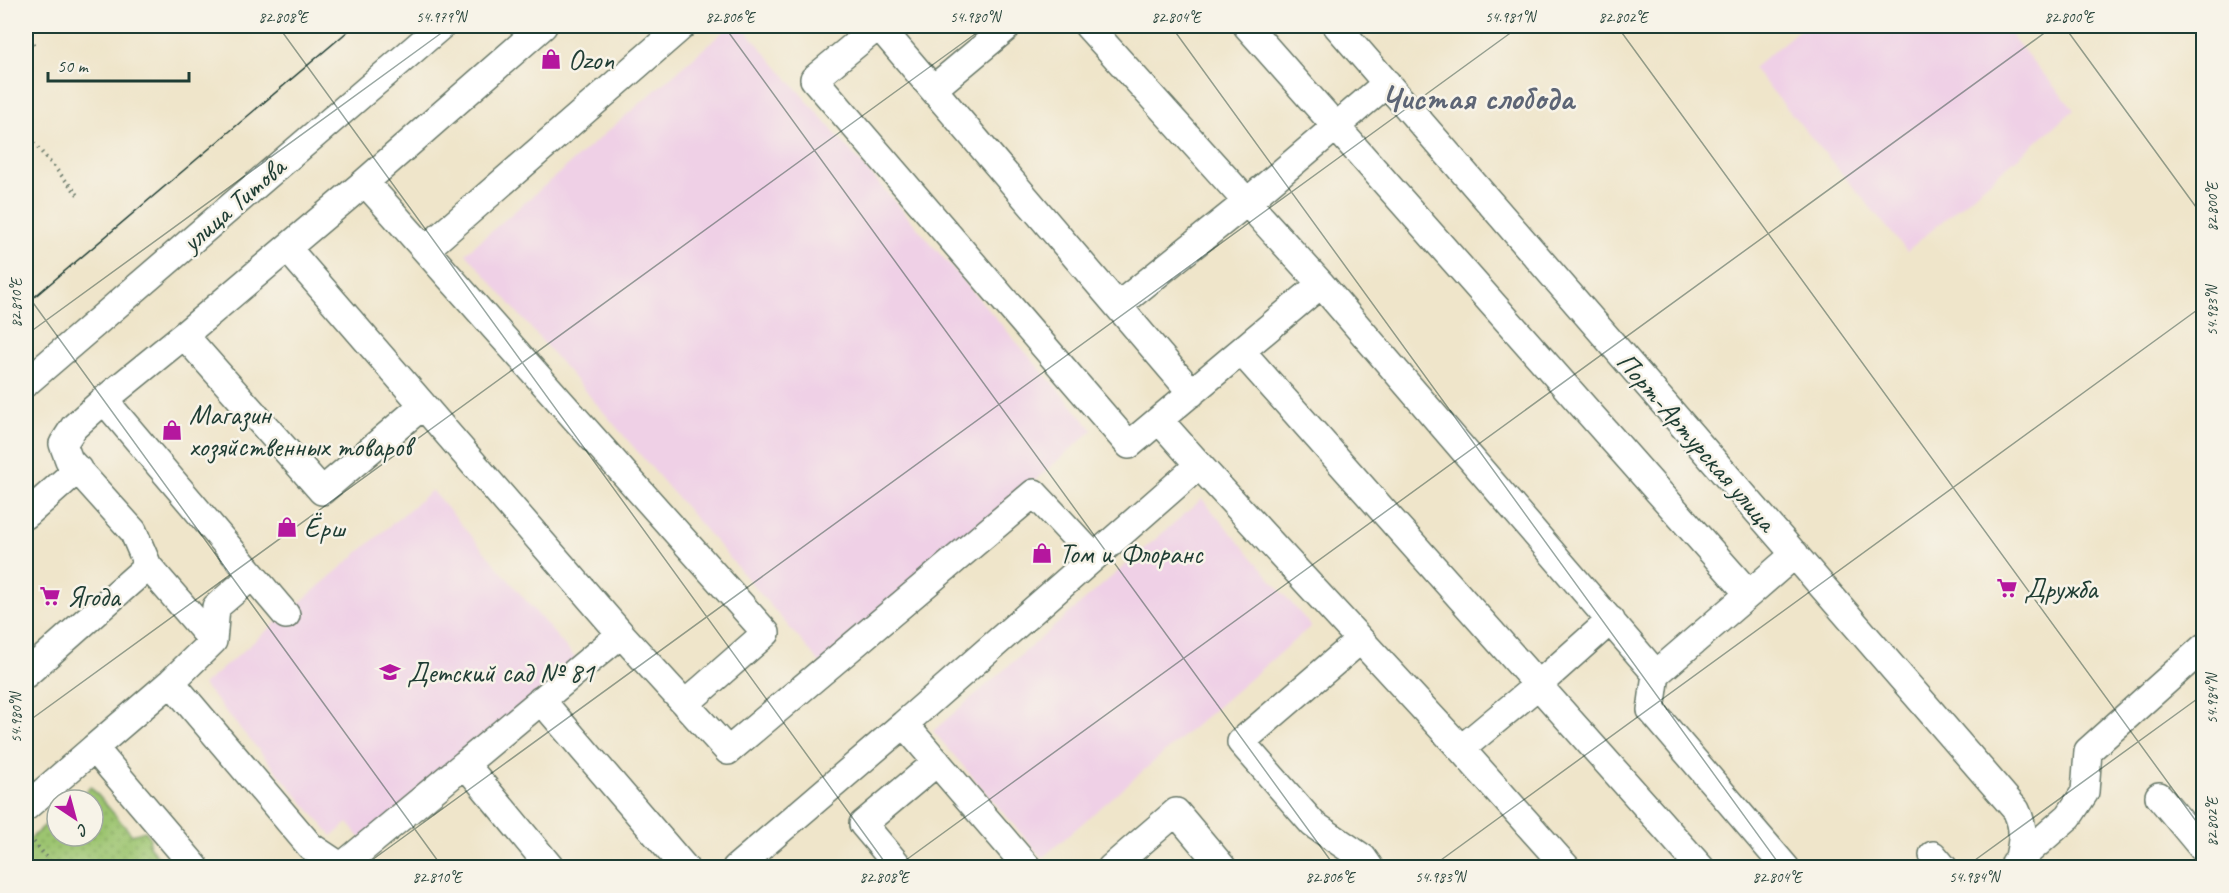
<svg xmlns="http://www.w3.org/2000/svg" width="2229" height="893" viewBox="0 0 2229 893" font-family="Caveat,sans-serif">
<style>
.built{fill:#efd0e6}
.grass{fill:url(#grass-dots);stroke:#5e8052;stroke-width:1.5}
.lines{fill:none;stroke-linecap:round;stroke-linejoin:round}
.minor-casing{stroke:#687868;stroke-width:30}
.path{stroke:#687868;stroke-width:4;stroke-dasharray:1.5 4.5;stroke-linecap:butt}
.minor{stroke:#fff;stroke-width:27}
.tram{stroke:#1f3d34;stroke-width:1.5}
.ticks{fill:none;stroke:#1f3d34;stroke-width:1.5;stroke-opacity:0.45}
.labels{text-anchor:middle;stroke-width:5;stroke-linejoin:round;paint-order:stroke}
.poi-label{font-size:28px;fill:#1f3d34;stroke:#f7f3e8;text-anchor:start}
.street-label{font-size:28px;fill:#1f3d34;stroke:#f7f3e8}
.district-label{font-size:34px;font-weight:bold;fill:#5d6575;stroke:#f7f3e8}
.neatline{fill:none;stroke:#1f3d34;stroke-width:2}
.ticks-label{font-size:15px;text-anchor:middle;fill:#1f3d34}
</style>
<defs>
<pattern id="grass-dots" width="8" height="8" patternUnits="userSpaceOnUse" patternTransform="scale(1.5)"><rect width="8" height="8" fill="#9cc46f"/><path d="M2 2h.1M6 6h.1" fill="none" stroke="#7fa05c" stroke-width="1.8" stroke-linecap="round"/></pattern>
</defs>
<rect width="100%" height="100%" fill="#f7f3e8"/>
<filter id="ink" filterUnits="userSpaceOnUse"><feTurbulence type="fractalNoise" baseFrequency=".0167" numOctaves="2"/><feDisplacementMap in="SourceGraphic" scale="12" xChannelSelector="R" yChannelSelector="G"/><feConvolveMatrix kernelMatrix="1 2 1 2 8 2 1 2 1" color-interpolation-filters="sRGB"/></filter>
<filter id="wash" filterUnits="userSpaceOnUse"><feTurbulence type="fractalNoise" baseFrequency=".008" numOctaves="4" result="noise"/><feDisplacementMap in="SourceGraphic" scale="24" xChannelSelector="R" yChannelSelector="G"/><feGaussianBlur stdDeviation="1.35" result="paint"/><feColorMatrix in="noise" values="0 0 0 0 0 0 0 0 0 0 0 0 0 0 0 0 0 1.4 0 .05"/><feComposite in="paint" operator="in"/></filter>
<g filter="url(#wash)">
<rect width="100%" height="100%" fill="#efe5ca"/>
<!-- built -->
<path class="built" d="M730,26h12l351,404 -271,235 -356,-412z
M1804,26h199l71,84 -167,141 -154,-183z
M432,490l144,169 -213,182 -15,-18 -16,13 -129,-151z
M1202,499l109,127 -269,232 -109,-127z"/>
<!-- grass -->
<path class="grass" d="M91,787l41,48 13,-4 5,6 -1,9 18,21h-141v-25l31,-27v21h36v-36h-18z"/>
</g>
<g filter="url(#ink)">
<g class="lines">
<!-- minor casing -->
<g class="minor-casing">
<path id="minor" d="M878,26l-64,53 315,366 112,-94 460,517
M879,26l313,367
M1088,26l233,258 335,390
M1247,26l502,568 -93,80 -5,36 135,158
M1337,26l679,784c9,18 7,31 2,51
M933,89l73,-61 -2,-2
M365,182l401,451 -81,71
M287,248l334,386 107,117 306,-258 59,63
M426,249l256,-223
M1119,305l128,-103 140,-119
M184,335l-80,65 182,215
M1241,351l80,-67
M26,383l415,-357
M104,400l-30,27 -11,17 6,16 64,71 15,35
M422,406l-100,85 -138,-156 181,-153 178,-156
M1159,420l40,45
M26,515l52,-46
M1749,594l46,-40
M1359,641l-118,101 72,82 50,34 7,10
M26,674l122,-108 65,75
M171,682l139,164 33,22
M541,700l144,168
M1461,749l77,-64 73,-65
M2159,796l45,54
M26,807l68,-59
M1933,855l11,13
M2015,863l54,-47 16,-24 3,-41 116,-104
M342,866l123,-102
M196,868l-102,-120 77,-66 42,-41 3,-34 36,-31
M551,868l-86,-104 156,-130
M736,868l168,-144
M900,868l-37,-44 74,-62
M1028,868l-124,-144 295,-259 262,284 106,119
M1111,868l65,-56 47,56"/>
</g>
<!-- path -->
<path class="path" d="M26,34l10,13
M26,134l53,62
M26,833l30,35
M51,862l50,1"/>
<!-- minor -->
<use href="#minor" class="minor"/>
<!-- tram -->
<path class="tram" d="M26,304l328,-278"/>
</g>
</g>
<!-- ticks -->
<path class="ticks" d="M278,26l611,842M724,26l612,842M1171,26l611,842M1617,26l587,806M2064,26l140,192M26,293l417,575M26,335l425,-309M26,723l960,-697M361,868l1159,-842M895,868l1159,-842M1430,868l774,-563M1964,868l240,-174"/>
<!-- icons -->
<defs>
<g id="shop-bare" transform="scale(1.62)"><path d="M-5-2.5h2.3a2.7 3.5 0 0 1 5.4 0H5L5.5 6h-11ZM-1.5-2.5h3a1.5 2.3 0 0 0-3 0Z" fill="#b5179e" stroke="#f7f3e8" stroke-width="2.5" paint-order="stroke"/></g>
<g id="supermarket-bare" transform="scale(1.62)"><path d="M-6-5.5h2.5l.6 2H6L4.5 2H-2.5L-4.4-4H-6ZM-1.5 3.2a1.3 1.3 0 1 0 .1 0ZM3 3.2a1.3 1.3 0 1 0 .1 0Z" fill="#b5179e" stroke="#f7f3e8" stroke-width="2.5" paint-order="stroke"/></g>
<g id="school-bare" transform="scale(1.62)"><path d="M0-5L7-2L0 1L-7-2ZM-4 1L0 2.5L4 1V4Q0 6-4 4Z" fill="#b5179e" stroke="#f7f3e8" stroke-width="2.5" paint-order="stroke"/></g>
</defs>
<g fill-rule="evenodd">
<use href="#shop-bare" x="551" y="59"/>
<use href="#shop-bare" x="172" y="430"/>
<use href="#shop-bare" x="287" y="527"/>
<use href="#shop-bare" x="1042" y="553"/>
<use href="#supermarket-bare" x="2007" y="588"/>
<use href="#supermarket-bare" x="50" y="596"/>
<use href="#school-bare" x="390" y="672"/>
</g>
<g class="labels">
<!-- poi labels -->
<g class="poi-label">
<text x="568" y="69">Ozon</text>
<text x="189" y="424">Магазин<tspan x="189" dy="32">хозяйственных товаров</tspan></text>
<text x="304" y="537">Ёрш</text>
<text x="1059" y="563">Том и Флоранс</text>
<text x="2024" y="598">Дружба</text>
<text x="67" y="606">Ягода</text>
<text x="407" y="682">Детский сад № 81</text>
</g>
<!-- street labels -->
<g class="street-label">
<text transform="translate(233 204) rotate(-41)" y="10">улица Титова</text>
<text transform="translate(1697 441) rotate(49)" y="10">Порт-Артурская улица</text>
</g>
<!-- district labels -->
<g class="district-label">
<text x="1477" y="109">Чистая слобода</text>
</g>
</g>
<!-- margin -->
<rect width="2229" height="893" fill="none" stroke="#f7f3e8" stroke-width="66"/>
<!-- north arrow -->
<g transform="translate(75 818) rotate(144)"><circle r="28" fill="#f7f3e8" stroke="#a1aaa0" stroke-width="1.5"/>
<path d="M0-4.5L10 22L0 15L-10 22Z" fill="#b5179e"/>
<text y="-9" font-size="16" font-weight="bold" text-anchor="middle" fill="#1f3d34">С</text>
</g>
<!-- scale -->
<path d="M48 72v9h141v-9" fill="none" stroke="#1f3d34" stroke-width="3"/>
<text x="57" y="72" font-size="18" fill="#1f3d34" stroke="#f7f3e8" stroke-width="4.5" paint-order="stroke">50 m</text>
<rect x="33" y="33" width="2163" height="827" class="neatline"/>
<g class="ticks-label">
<text x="283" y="22">82.808°E</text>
<text x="441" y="22">54.979°N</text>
<text x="730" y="22">82.806°E</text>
<text x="975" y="22">54.980°N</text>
<text x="1176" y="22">82.804°E</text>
<text x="1510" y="22">54.981°N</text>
<text x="1623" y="22">82.802°E</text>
<text x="2069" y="22">82.800°E</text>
<text transform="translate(2212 207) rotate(-90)" y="5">82.800°E</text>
<text transform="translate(16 303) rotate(-90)" y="5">82.810°E</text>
<text transform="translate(2212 311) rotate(-90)" y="5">54.983°N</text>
<text transform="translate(2212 699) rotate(-90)" y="5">54.984°N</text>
<text transform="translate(16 718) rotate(-90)" y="5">54.980°N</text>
<text transform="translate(2212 822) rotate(-90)" y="5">82.802°E</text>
<text x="437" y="882">82.810°E</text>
<text x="884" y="882">82.808°E</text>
<text x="1330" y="882">82.806°E</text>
<text x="1440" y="882">54.983°N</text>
<text x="1777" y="882">82.804°E</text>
<text x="1974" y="882">54.984°N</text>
</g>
</svg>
